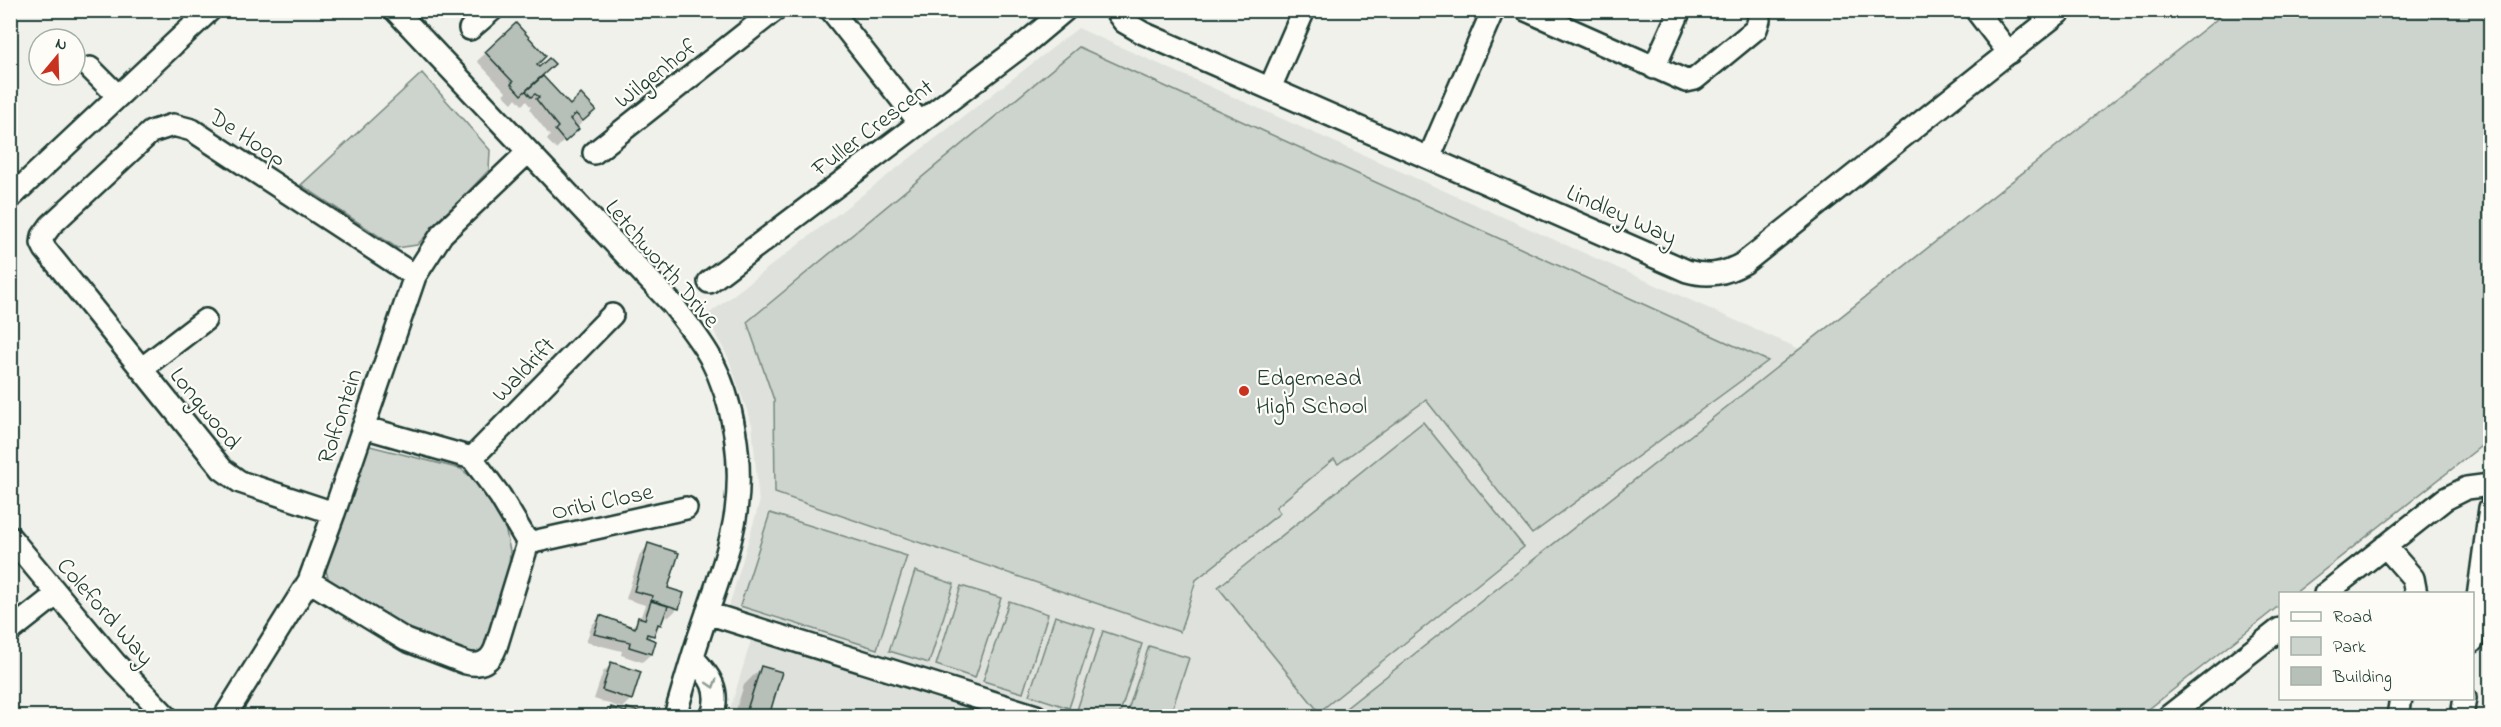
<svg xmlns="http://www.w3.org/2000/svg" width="2501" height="727" viewBox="0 0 2501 727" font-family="'Indie Flower',sans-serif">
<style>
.built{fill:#dfe2dc}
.green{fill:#cdd3cd;stroke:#768880;stroke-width:1.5}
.shadow{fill:#0003}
.building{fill:#b6bfb8;stroke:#1f3d34;stroke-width:1.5}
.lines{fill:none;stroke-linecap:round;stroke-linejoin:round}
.minor-casing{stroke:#1f3d34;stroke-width:26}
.minor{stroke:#fdfcf7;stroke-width:21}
.oneway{stroke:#8e9c96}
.poi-dot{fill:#c8321e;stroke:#fdfcf7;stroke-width:2}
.labels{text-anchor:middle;stroke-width:4.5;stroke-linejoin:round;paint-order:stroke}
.street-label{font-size:24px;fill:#1f3d34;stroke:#fdfcf7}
.poi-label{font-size:24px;fill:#1f3d34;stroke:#fdfcf7;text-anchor:start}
</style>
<rect width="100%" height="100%" fill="#f0f1eb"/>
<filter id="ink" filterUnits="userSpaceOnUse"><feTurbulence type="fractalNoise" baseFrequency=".0167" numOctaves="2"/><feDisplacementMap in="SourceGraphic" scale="12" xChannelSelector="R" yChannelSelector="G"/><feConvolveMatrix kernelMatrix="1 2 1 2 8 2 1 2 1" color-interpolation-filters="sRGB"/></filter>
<g filter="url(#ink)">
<!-- built -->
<path class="built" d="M1078,28l722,321 -454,367h-618l24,-79 -29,-10 36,-123 -7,-79 -24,-68 -22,-41z"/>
<!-- green -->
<path class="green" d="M2227,11h263v428l-195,154 -15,1v11l-140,111h-804z
M1079,47l689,314 -236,173 -106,-134 -88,64 -4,-5 -58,48 4,6 -84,67 -16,52 -405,-139 -1,-93 -27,-78z
M422,73l68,77 -1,20 -72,75 -20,3 -96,-63z
M1423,422l101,125 -205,165 -101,-125z
M366,445l95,24 22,18 21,35 6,29 -2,29 -19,62 -10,11c-30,8 -123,-54 -150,-72l-4,-14z
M770,513l137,43 -30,93 -137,-43z
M915,571l39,13 -25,79 -40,-12z
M961,586l40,12 -26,80 -39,-13z
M1009,601l39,13 -25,79 -40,-12z
M1055,616l40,13 -26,79 -40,-13z
M1103,631l39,13 -23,72h-22l-20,-6z
M1149,646l40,12 -19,58h-44z"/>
<!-- shadow -->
<path class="shadow" d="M486,53l49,12 6,11 29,31 24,3 -38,39 -9,-9 3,-4 -21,-27 2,-2 -5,-6 -4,4 -6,-7 -4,5 -9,-9 3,-2 -29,-31z
M649,545l17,44 12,19 -9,9 -6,-2 -3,10 -12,15 3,14 -9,8 -21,-7 1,-4 -36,-9 6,-17 8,-9 30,12 10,-9 5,-14 -19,-6 14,-45z
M612,664l27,9 -9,27 -8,8 -28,-9 9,-27z
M761,668l19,5 -13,43h-33l10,-31z
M611,709l13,4 4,-3 13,4v2h-37z"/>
<!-- building -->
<path class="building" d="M516,23l30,33 -9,9 2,2 10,-9 6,6 -34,31 -10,-11 2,-2 -28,-30z
M543,76l27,29 11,-11 15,16 -13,11 -7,-7 -6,5 9,10 -14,13 -10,-12 3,-3 -22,-28 3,-2 -4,-3 -4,3 -5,-6z
M648,543l31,10 -11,35 16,5 -5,16 -28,-9 2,-4 -19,-5z
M651,601l17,5 -7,19 -3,-1 -4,12 -7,-2 -1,3 10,4 -4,13 -23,-7 1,-5 -36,-8 6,-19 35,13 3,-11 7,2z
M611,662l30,10 -9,28 -30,-10z
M761,666l21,6 -13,44h-24z
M611,707l15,5 1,-4 16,5 -1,3h-34z"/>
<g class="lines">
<!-- minor casing -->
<g class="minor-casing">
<path id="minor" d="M395,10l278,295c13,17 26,33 37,52 24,45 33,103 26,155 -6,41 -23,82 -36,122 -9,27 -17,55 -25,82
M831,10l89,113
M1115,10l9,12 19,11 544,238c21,6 38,3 57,-8l318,-253
M1526,10l160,71 9,-2 61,-50 3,-9 -1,-10
M1976,10l33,43
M470,29l22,-19
M90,68l28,28
M1654,68l26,-58
M1270,88l34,-78
M594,153l181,-143
M1429,158l64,-148
M10,198l200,-188
M709,282l318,-240 38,-32
M141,369l64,-49
M472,458l140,-143
M334,513l-94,-31 -18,-13 -177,-220 -3,-6 1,-7 8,-11 100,-93 22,-7 19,5 223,146
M10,537l105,126 51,53
M528,543l158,-35
M2385,546l28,32 3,16
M309,581l97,59 60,23c15,4 25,-2 30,-16l32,-104 -28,-47 -28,-38 -109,-31
M2325,594l120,-95 22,-11 23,-3
M707,613l329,103
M10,631l47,-37
M2472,642l18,-134
M693,658c17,18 28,32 19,58
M225,716l84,-135 25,-68 81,-237 27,-42 86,-82
M2169,716l111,-87
M2398,716l3,-18
M2462,716l3,-18"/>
</g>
<!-- minor -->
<use href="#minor" class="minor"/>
</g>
<!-- one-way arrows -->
<defs><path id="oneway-chevron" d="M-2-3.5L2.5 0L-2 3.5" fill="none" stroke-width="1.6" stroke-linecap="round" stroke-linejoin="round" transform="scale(1.5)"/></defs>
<use class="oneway" href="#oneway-chevron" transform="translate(712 684) rotate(72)"/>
</g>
<!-- markers -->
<circle class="poi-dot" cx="1244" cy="391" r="6"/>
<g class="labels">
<!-- street labels -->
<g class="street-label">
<text transform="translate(655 73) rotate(-38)" y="8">Wilgenhof</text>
<text transform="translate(872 127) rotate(-37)" y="8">Fuller Crescent</text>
<text transform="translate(248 137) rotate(33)" y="8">De Hoop</text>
<text transform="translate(1622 214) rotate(24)" y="8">Lindley Way</text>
<text transform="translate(663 263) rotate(49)" y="8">Letchworth Drive</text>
<text transform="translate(523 369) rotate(-46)" y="8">Waldrift</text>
<text transform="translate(206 408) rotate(51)" y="8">Longwood</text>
<text transform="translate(339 416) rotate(-72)" y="8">Rolfontein</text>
<text transform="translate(602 501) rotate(-12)" y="8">Oribi Close</text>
<text transform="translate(106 611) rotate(49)" y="8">Coleford Way</text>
</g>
<!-- poi labels -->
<g class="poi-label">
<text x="1256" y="385">Edgemead<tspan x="1256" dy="28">High School</tspan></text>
</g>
</g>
<!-- margin -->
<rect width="2501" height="727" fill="none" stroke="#fdfcf7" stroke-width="36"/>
<rect x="18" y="18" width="2465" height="691" fill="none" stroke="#1f3d34" stroke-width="2" filter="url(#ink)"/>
<!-- legend -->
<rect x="2279" y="592" width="195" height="108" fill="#fdfcf7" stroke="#a4b0a9" stroke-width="1.5"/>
<rect x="2291" y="612" width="30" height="9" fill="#fdfcf7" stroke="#a4b0a9" stroke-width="1.5"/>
<text x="2333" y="622" font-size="18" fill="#1f3d34">Road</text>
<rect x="2291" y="637" width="30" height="18" fill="#cdd3cd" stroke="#a4b0a9" stroke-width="1.5"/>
<text x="2333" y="652" font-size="18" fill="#1f3d34">Park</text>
<rect x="2291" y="667" width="30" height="18" fill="#b6bfb8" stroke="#a4b0a9" stroke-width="1.5"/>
<text x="2333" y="682" font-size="18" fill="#1f3d34">Building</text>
<!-- north arrow -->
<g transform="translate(57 57) rotate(19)"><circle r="28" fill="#fdfcf7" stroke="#a4b0a9" stroke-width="1.5"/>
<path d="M0-4.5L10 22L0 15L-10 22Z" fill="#c8321e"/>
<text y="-9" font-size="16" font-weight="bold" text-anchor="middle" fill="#1f3d34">N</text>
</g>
</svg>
